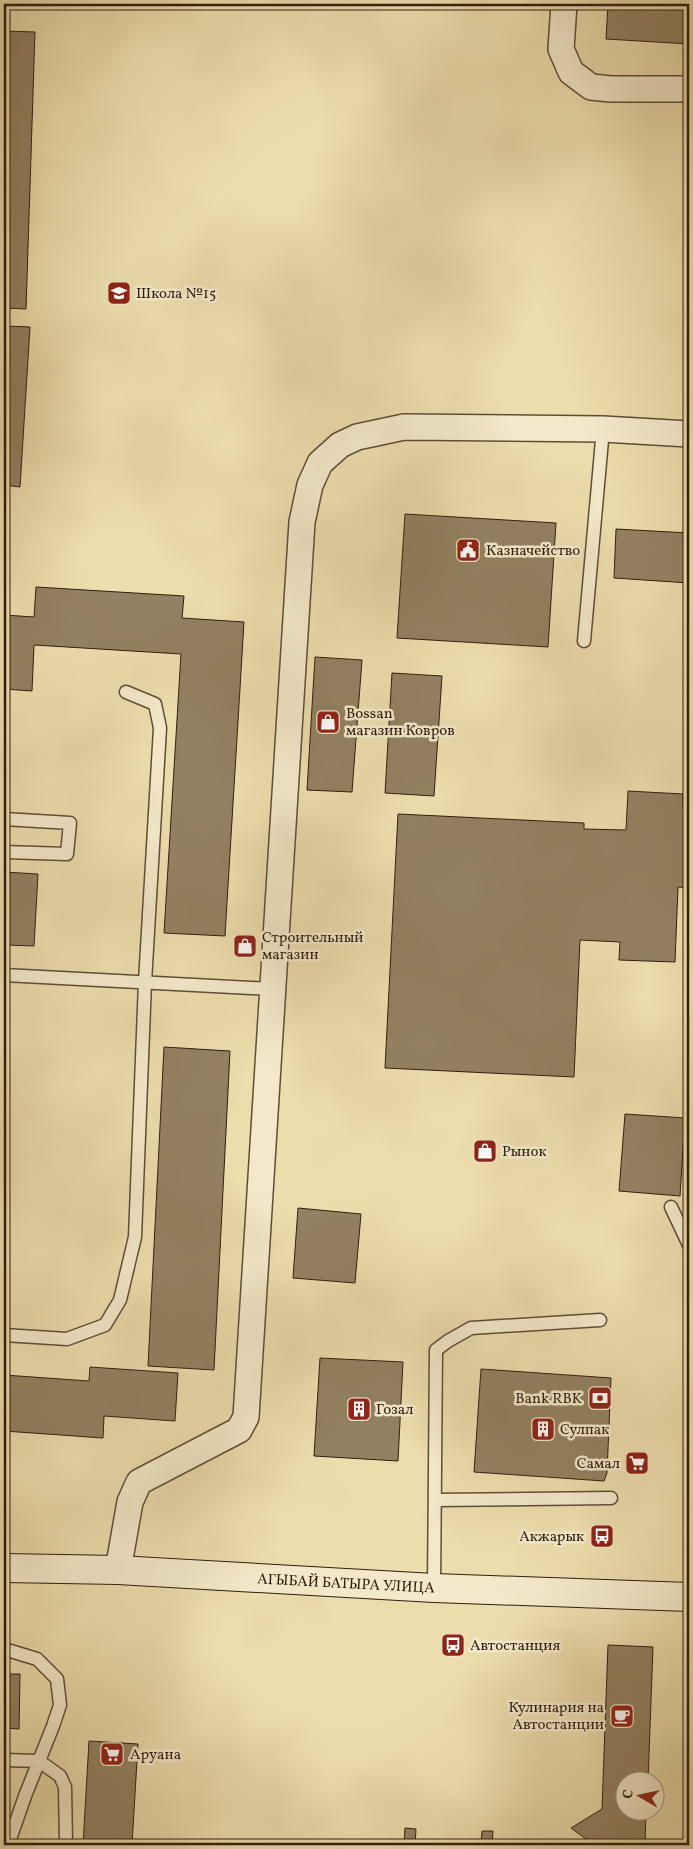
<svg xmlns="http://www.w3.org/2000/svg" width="693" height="1849" viewBox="0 0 693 1849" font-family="Vollkorn,serif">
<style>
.building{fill:#928162;stroke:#301d10}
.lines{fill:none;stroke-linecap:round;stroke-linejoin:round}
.lane-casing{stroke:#5f4d37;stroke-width:15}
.street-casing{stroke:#5f4d37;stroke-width:28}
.secondary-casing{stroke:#301d10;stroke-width:30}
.lane{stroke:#f3e9ca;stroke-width:12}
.street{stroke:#f3e9ca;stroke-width:25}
.secondary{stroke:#f3e9ca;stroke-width:28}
.labels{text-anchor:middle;stroke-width:5;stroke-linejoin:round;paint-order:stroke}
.poi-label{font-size:15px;fill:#301d10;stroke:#f3e9ca;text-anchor:start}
.street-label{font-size:15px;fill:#301d10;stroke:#f3e9ca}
</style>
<rect width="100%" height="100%" fill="#ecddad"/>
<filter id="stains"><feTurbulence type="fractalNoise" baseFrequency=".004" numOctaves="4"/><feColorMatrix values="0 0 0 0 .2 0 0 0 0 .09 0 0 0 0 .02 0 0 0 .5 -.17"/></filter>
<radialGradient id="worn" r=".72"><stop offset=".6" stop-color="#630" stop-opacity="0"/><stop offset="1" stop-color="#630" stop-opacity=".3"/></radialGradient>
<!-- building -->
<path class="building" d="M608,4h81v40l-83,-5z
M4,31l31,1 -9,277 -22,-1z
M4,326l26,1 -10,160 -16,-2z
M405,514l151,9 -8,124 -151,-9z
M616,529l73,4v50l-75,-5z
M36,587l148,9 -2,22 62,4 -19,314 -61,-3 17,-279 -147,-9 -2,46 -28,-2v-74l30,2z
M315,657l47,3 -10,132 -45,-2z
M392,673l50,3 -8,120 -49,-3z
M628,791l55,3v12h6v82l-11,-1 -3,75 -56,-2 1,-18 -40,-2 -6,137 -189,-9 13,-254 186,9v6l42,1z
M4,872l34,2 -4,72 -30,-1z
M164,1047l66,4 -16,319 -66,-4z
M625,1114l60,4 -5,78 -61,-5z
M298,1208l63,6 -6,69 -62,-5z
M320,1358l83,4 -5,99 -84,-5z
M90,1367l88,6 -3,48 -71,-5 -1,22 -99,-7v-56l85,6z
M481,1369l130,9 -4,95 -3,8 -130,-9z
M608,1645l45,2 -5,135h-22v30h20l-1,33h-51l-23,-17 31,-19z
M4,1674h16l-1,55 -15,-1z
M89,1741l49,3 -6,101h-49z
M405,1828l11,1 -1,16h-11z
M482,1831h11l-1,14h-11z"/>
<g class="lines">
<!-- lane casing -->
<g class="lane-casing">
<path id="lane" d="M584,641l19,-212
M4,819l66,4 -3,31 -63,-2
M4,975l267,14
M671,1207l18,38
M4,1335l63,4 38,-14 15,-25 15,-63 10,-255 15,-254 -5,-24 -29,-12
M435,1500l176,-2
M434,1588l2,-238 12,-9 23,-13 129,-8
M4,1649l33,10 20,20 3,26 -7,21 -28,70 -17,49
M4,1760l35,1 21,15 5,11 1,58"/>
</g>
<!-- street casing -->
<g class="street-casing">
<path id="street" d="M564,4l-3,45 10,23 20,15 20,2h78
M118,1570l12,-68 9,-20 100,-52 7,-13c18,-299 38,-597 56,-895l8,-37 10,-22 20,-18 17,-8 47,-10 199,2 86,5"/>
</g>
<!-- secondary casing -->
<g class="secondary-casing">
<path id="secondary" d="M4,1568l114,2 316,18 255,9"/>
</g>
<!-- lane -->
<use href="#lane" class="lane"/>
<!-- street -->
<use href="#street" class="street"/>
<!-- secondary -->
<use href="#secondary" class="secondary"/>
</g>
<!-- icons -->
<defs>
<g id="school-square" transform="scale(1.25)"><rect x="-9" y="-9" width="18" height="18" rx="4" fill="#8f2418" stroke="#f3e9ca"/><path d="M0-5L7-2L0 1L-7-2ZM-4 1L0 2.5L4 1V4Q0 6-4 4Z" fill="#fff"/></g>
<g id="civic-square" transform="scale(1.25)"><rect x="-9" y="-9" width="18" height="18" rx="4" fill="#8f2418" stroke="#f3e9ca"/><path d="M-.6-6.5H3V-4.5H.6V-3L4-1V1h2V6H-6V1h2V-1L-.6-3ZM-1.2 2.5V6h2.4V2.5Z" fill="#fff"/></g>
<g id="shop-square" transform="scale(1.25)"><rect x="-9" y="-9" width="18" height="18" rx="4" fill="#8f2418" stroke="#f3e9ca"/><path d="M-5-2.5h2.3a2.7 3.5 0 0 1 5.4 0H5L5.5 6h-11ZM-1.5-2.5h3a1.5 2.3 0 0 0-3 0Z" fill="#fff"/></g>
<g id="bank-square" transform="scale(1.25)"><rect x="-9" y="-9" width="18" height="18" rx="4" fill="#8f2418" stroke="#f3e9ca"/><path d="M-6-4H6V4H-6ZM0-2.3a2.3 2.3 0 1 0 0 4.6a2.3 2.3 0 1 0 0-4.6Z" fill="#fff"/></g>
<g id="building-square" transform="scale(1.25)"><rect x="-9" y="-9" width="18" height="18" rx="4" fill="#8f2418" stroke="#f3e9ca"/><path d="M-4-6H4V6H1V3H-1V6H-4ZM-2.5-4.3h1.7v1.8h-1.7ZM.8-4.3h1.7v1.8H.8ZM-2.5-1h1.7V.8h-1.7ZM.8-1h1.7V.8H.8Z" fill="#fff"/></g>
<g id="supermarket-square" transform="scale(1.25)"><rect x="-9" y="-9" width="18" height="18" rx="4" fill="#8f2418" stroke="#f3e9ca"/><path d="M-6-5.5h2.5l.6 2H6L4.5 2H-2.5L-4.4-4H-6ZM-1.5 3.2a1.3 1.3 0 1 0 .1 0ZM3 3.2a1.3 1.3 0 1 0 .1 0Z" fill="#fff"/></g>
<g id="bus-square" transform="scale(1.25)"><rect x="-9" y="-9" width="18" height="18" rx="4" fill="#8f2418" stroke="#f3e9ca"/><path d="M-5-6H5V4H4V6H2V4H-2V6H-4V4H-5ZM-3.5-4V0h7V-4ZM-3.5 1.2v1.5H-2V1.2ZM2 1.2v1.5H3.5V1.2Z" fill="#fff"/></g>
<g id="cafe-square" transform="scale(1.25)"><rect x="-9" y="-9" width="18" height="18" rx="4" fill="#8f2418" stroke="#f3e9ca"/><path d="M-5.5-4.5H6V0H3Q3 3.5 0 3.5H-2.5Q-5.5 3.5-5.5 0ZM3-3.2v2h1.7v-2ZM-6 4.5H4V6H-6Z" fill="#fff"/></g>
</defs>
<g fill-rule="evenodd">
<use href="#school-square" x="119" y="293"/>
<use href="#civic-square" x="468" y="550"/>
<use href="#shop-square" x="328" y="722"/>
<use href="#shop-square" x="245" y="946"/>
<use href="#shop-square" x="485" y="1151"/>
<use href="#bank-square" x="600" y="1398"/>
<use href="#building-square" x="359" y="1409"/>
<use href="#building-square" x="543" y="1429"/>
<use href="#supermarket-square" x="637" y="1463"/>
<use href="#bus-square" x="602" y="1536"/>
<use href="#bus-square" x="453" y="1645"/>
<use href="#cafe-square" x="622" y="1716"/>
<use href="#supermarket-square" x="112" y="1754"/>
</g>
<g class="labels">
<!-- poi labels -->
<g class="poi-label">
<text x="136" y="298">Школа №15</text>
<text x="486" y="555">Казначейство</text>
<text x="346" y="718">Bossan<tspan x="346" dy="17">магазин Ковров</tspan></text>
<text x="262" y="942">Строительный<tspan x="262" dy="17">магазин</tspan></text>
<text x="502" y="1156">Рынок</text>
<text x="582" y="1403" text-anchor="end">Bank RBK</text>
<text x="376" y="1414">Гозал</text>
<text x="560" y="1434">Сулпак</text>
<text x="620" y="1468" text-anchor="end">Самал</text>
<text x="584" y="1541" text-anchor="end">Акжарык</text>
<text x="470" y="1650">Автостанция</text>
<text x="604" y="1712" text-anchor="end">Кулинария на<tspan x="604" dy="17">Автостанции</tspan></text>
<text x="130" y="1759">Аруана</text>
</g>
<!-- street labels -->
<g class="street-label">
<text transform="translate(346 1583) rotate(3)" y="5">АГЫБАЙ БАТЫРА УЛИЦА</text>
</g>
</g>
<!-- margin -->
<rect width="693" height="1849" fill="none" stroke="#ecddad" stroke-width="20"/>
<rect x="5" y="5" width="683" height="1839" fill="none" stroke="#301d10" stroke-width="2.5"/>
<rect x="10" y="10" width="673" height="1829" fill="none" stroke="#301d10"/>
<!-- north arrow -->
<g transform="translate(640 1796) rotate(279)"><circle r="24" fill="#f3e9ca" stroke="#a59780"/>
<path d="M0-4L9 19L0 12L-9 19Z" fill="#8f2418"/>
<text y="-8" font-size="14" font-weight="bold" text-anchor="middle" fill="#301d10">С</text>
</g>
<rect width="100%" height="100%" filter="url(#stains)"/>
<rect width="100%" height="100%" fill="url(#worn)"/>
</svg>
